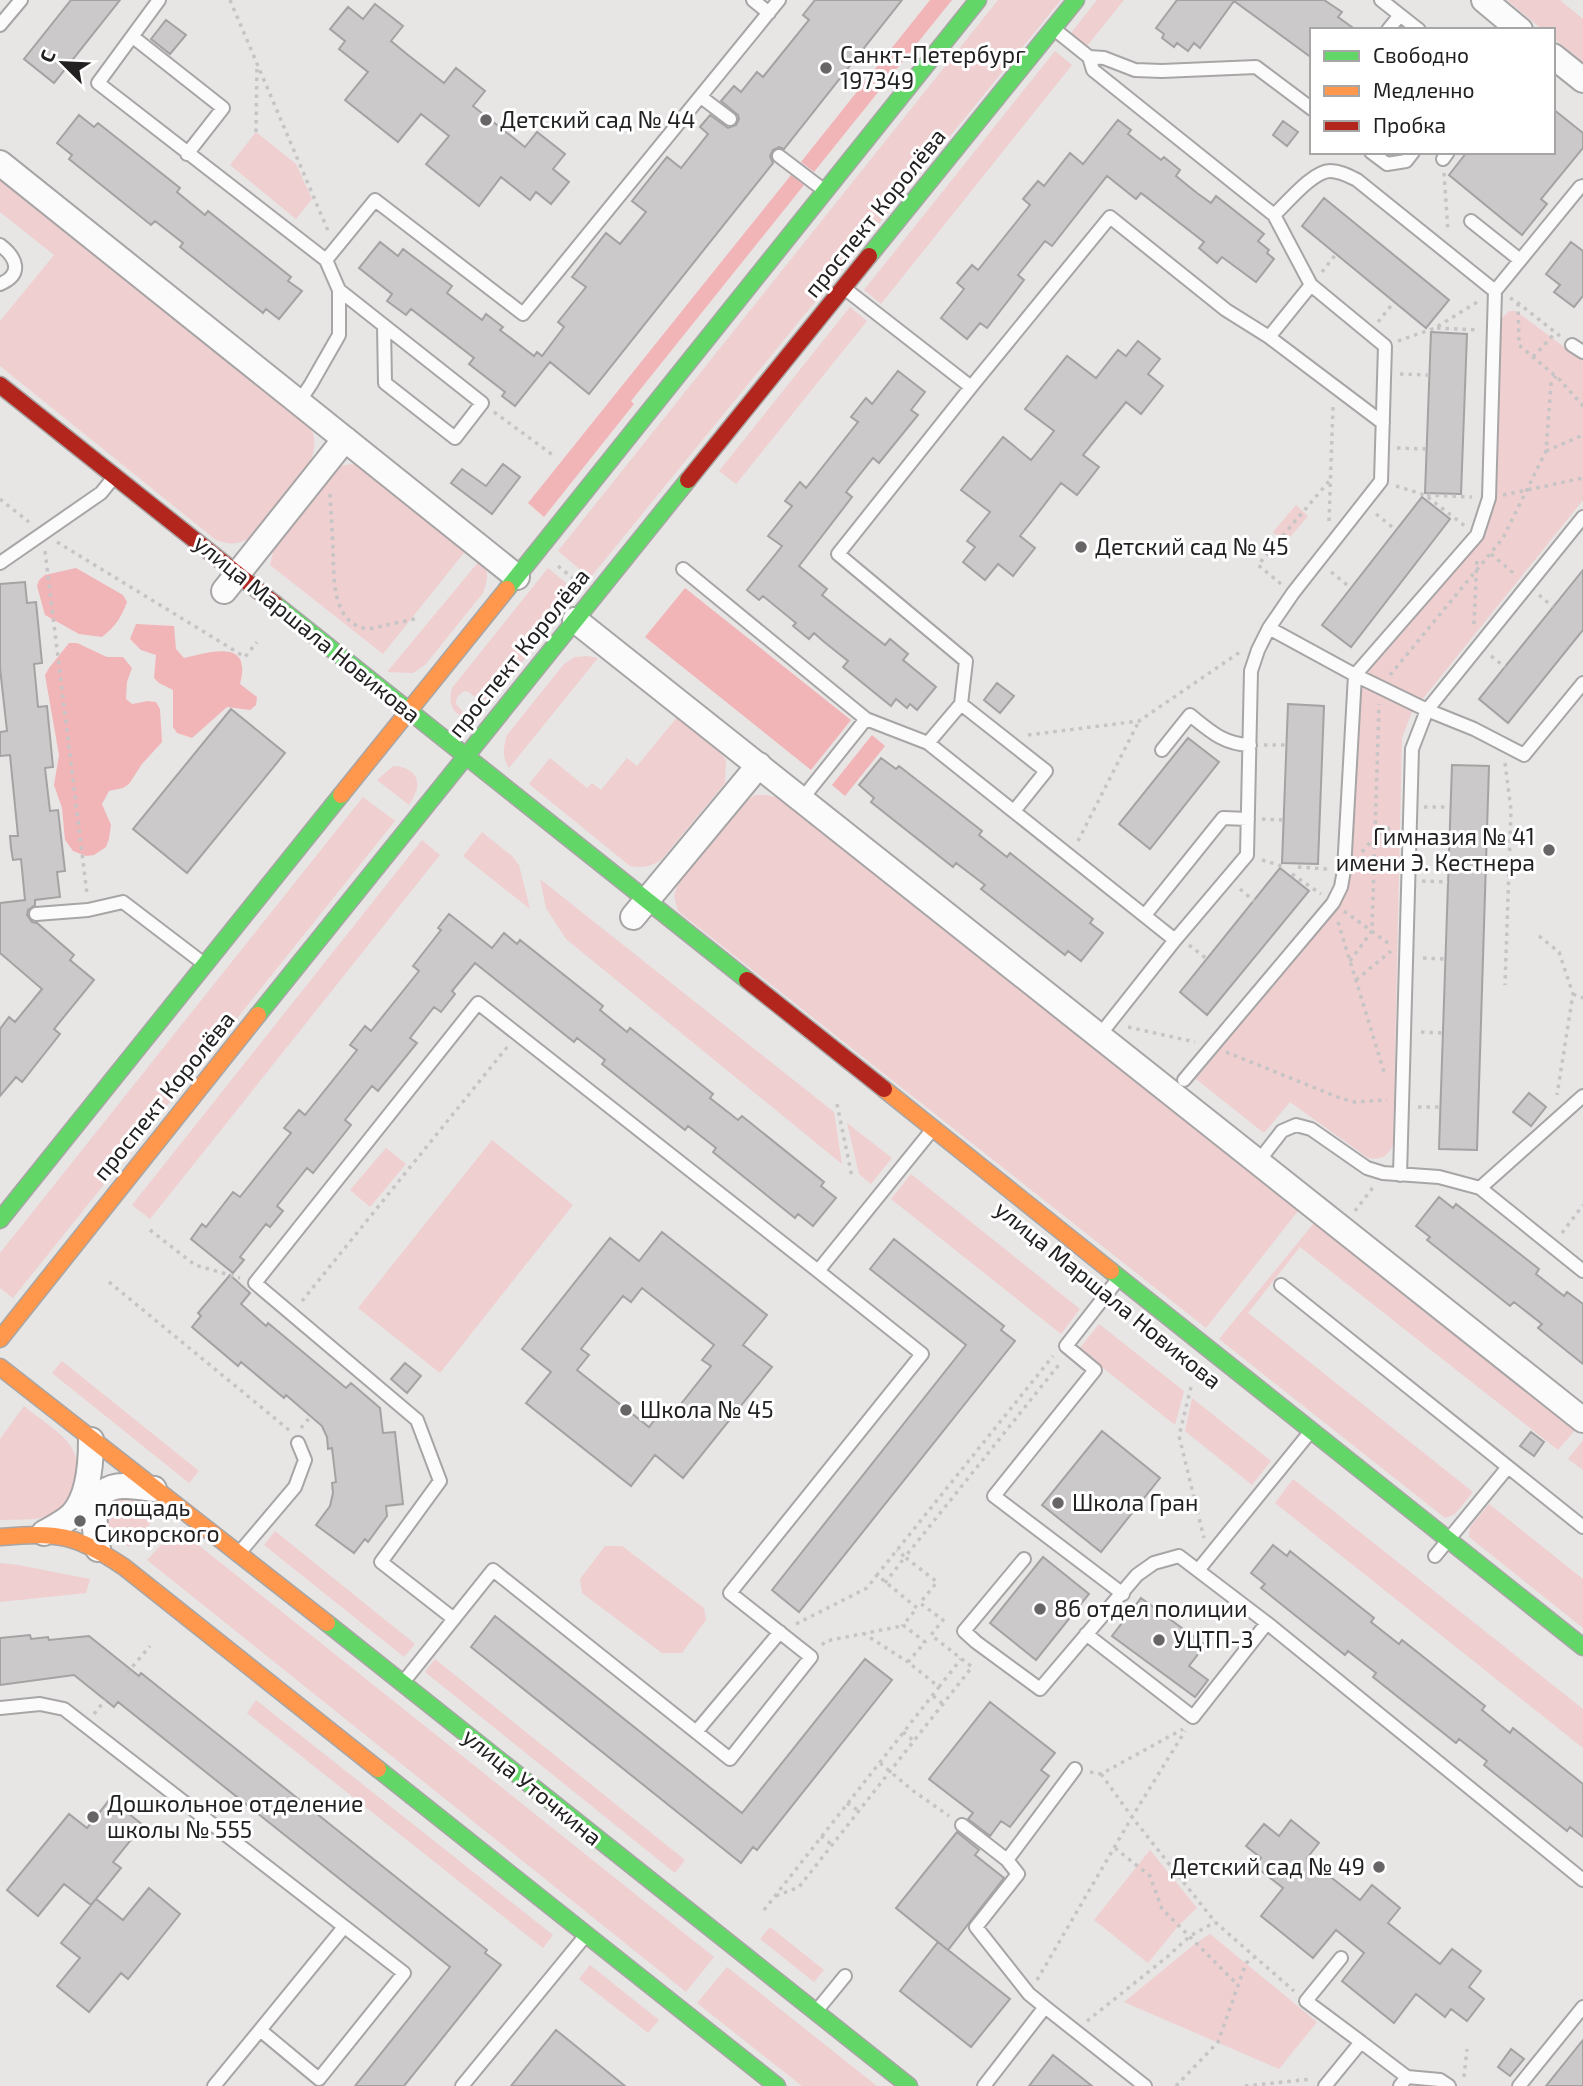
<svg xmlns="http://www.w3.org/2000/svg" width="1583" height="2086" viewBox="0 0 1583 2086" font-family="'Exo 2',sans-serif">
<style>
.green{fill:#efcfd0;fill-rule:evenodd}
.forest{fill:#f1b5b8}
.building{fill:#cbc9c9;stroke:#a4a2a2;stroke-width:2;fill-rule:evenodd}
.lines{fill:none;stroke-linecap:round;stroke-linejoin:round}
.lane-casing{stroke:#a7a5a5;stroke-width:16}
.street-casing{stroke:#a7a5a5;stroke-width:28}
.fast-casing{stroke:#a7a5a5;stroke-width:19}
.slow-casing{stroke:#a7a5a5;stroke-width:19}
.jam-casing{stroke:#a7a5a5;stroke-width:19}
.path{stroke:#c6c4c4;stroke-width:3.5;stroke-dasharray:3.5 5;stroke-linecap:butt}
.lane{stroke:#fcfbfb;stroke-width:12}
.street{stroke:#fcfbfb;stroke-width:24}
.fast{stroke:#63d668;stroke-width:16}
.slow{stroke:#ff974d;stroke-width:16}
.jam{stroke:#b3261e;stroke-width:16}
.poi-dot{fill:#676565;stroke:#fff;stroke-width:2.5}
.labels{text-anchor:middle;stroke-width:6;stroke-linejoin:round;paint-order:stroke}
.poi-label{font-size:23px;fill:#222020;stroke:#fff;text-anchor:start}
.street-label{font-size:23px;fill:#222020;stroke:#fff}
</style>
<rect width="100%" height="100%" fill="#e8e5e5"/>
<!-- green -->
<path class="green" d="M998,0h63l-471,578 -32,-27z
M1097,0h27l-37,46 -16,-13z
M1507,0h53l23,19v43l-30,-24v-8h-10z
M1055,51l17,14 -191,239 -17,-14z
M256,132l40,32 16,35 -16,20 -66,-54z
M0,178l311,250c5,12 4,20 0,32l-60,77c-13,8 -20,8 -35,3l-216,-174v-45l54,-66 -54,-43z
M850,307l17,14 -131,163 -17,-13z
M1509,311h7l67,50v139l-171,212 -10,26 -9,407c-6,12 -11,15 -25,13l-78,-56 -26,31 -68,-54 143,-176 8,-14 3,-16 10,-192 122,-141 14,-41 4,-173 2,-8z
M352,464l10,3 105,82 -84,105 -113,-89 4,-18 55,-74 10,-7z
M1296,505l12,11 -23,27 -12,-11z
M480,560c10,13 8,18 3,33l-58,72 -12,8 -26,-1z
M548,568l30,25 -97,120c-22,10 -35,-3 -29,-25zM464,691l5,1 8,7c-1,9 -5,13 -14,13l-7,-8c0,-6 2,-9 8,-13z
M587,656l11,2 -89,110c-7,-11 -6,-20 -2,-33l57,-71 11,-7z
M678,716l41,36 7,8 -1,23 -63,76c-11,8 -19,9 -32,7l-101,-82 21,-26 37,30 5,-5 9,7 26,-32 10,8z
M393,766c12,0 27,7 24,22 -1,5 -5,12 -8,17l-32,-25z
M755,795h11l13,3 519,413 -92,117 -528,-417 -4,-15 7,-21 61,-71z
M363,797l32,24 -382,477 -13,-10v-35z
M482,832l30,24 7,9 11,44 -67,-53z
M422,840l18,15 -290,364 -18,-14z
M540,879l294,233 8,52 -276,-225 -20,-31z
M847,1123l45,35 -21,26 -12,-10z
M492,1140l81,65 -133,168 -82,-65z
M386,1148l20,16 -36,43 -20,-17z
M911,1174l169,135 -19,25 -170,-135z
M1314,1223l261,207 -17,20 -258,-203 -52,66 225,179 -18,22 -10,4 -226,-179z
M1099,1324l85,67 -9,34 -96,-76z
M62,1361l137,110 -10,12 -137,-110z
M1192,1398l79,63 -19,24 -67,-54z
M24,1406c14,12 41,28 49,44 12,24 -3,60 -29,67 -13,4 -30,2 -44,3v-81z
M1583,1440v30l-15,-11z
M1293,1479l290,230v39l-308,-245z
M134,1494l25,20 -30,33 -22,-18 -1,-27z
M1489,1504l94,75v49l-114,-91 1,-10z
M177,1528l537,429 -28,35 -539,-432z
M275,1531l140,113 -11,13 -140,-112z
M605,1546h17l82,62 2,12 -24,33h-20l-80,-60 -2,-14z
M0,1563l18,2 72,14 -4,14 -86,9z
M435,1659l250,201 -10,13 -250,-201z
M256,1700l297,235 -10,13 -296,-235z
M1150,1850l47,58 -18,17 -31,38 -54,-43z
M770,1927l54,43 -10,12 -54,-43z
M1210,1934l107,88 -38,47 -155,-67 72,-59z
M590,1965l69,55 -11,13 -69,-54z
M727,1967l150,119h-75l-105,-83z"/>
<!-- forest -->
<path class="forest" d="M930,0h22l-138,172 -13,-10z
M791,175l13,10 -173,216 3,3 -90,113 -16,-14z
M76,568l47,27 4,7c-6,16 -12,25 -25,35l-23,-3 -34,-19 -8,-29 2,-6 6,-5z
M685,588l166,132 -40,50 -166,-133z
M136,624l38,2 2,23 8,9c15,-3 57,-18 58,9 1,5 -1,12 -2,17l17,13 -1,8 -6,5 -23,-3 -35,31 -15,-5 -4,-6v-37l-14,-7 -5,-5 2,-23 -15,-5 -11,-11z
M69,643h8l30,14h16l9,11 -5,14 -1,17 6,5 16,-3 8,1 4,7 2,33 -20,22 -13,20 -6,4 -14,3 -7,13 9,21 -2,14 -3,8 -12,8 -8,1 -13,-5 -8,-11 -3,-32 -8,-23 5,-30 -14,-80 4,-7z
M872,735l13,11 -40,50 -13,-11z"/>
<!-- building -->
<path class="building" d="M71,0h49l-66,83 -30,-24z
M815,0h87l-118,149 -5,-2 -6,3 -3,6 3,7 -184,231 -39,-32 -35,44 -13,-10 3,-4 -36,-28 5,-6 -63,-49 -5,6 -19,-14 5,-7 -33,-26 21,-26 18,14 5,-7 49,37 -5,7 35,27 4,-6 17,13 -3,3 34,26 3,-4 5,4 22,-29 -6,-5 28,-35 -14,-10 34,-44 14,11 26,-32 -14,-11 35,-44 14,11 27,-34 -8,-7 10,-12 18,13 8,-3 3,-6 -1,-4 -17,-14 13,-15 7,6 16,-20 6,5 46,-57 -6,-5z
M1177,0h147l18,12 -4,5 18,13h-44v28l-78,-57 -34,47 -6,-5 -6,8 -11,-8 -3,4 -12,-9 2,-4 -8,-6z
M375,4l28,22 -12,15 17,14 36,28 12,-15 29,23 -12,15 52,41 12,-15 28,22 -12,15 16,13 -18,22 -15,-12 -6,8 -29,-23 -22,29 -53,-42 23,-28 -28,-22 -23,28 -53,-42 23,-28 -29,-23 6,-8 -15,-12 18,-22 15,12z
M166,20l20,15 -16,19 -19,-15z
M1553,109l30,24v15l-42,51 6,5 -25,31 -73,-60 18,-23h86z
M79,115l15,12 4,-4 82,65 -3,4 28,23 3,-4 83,66 -3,4 14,10 -23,28 -13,-10 -3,4 -83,-66 3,-4 -28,-22 -4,4 -82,-66 3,-4 -15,-12z
M1118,120l13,10 -3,4 33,26 3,-3 16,13 -4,6 21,17 14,10 5,-7 48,38 -6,7 11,9 -2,3 7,6 -18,23 -34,-25 -5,6 -18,-15 5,-6 -63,-49 -5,6 -29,-23 -55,70 -7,-5 -27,34 6,5 -37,48 -7,-5 -13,16 -26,-21 23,-29 -7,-6 15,-18 6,5 52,-65 -7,-6 15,-18 6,5 26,-33 13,11z
M1283,121l15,11 -11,14 -14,-11z
M1324,198l125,102 -23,28 -124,-102z
M1571,242l12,9v45l-9,11 -20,-15 6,-7 -14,-11z
M1431,332l36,2 -6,160 -36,-1z
M1138,341l22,18 -12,15 15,12 -22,28 -15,-12 -22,27 -21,26 16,12 -22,28 -16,-12 -29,38 -12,15 15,12 -22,28 -15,-12 -13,16 -22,-18 12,-15 -8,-6 23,-29 -29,-22 42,-53 28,23 23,-29 -29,-22 42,-53 29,22 22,-28 8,6z
M898,371l27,21 -14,18 7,5 -39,48 -6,-5 -27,34 6,5 -53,69 28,23 -5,6 26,21 37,29 5,-6 18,15 -5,6 33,27 -19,23 -7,-6 -3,4 -11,-9 -5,7 -48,-39 5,-6 -25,-20 -9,-8 -5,6 -16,-13 3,-3 -33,-27 -4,4 -12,-10 35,-44 -14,-10 24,-30 -7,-5 15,-19 6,6 52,-66 -7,-5 15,-19 6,6z
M503,464l17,13 -28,37 -41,-31 11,-14 24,17z
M1422,497l28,22 -99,128 -29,-22z
M1583,570v60l-75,93 -29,-24z
M25,582l2,21 9,-1 6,61 -8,1 4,43 9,-1 6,61 -8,1 5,43 8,-1 7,61 -8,1 3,25 -25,3v5l-7,5 -1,5 5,7 5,1 37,32 -4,5 24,20 -40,49 6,5 -38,48 -6,-5 -16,19v-67l9,-12 6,5 27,-33 -42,-36v-50l25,-3 -4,-41 -8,1 -2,-12 -1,-12h8l-8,-81 -10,1v-24l7,-1 -7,-63v-84z
M997,683l17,13 -14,17 -16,-13z
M1288,704l36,2 -6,158 -36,-1z
M231,709l54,44 -98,120 -54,-44z
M1188,738l31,24 -69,87 -31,-25z
M881,758l15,11 3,-3 83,65 -3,4 28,22 3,-4 83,66 -3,4 13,10 -22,28 -13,-10 -3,4 -84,-66 4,-4 -29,-22 -3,4 -82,-65 3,-4 -15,-13z
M1452,765l37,1 -12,384 -38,-1z
M1280,868l29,23 -102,124 -27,-23z
M449,914l43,34 12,-15 13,11 3,-4 83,66 -3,4 27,22 3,-4 83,66 -3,4 28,22 4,-4 82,66 -3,4 15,12 -23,28 -15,-12 -3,4 -82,-66 3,-4 -28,-22 -3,4 -83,-66 3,-4 -28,-22 -3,4 -99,-79 -23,28 3,3 -14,18 -7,-5 -24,31 7,5 -39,48 -6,-5 -27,34 6,5 -38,48 -6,-5 -30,38 6,5 -13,16 -4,-3 -26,33 4,3 -11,13 -42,-34 11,-15 4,3 27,-35 7,5 51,-64 -7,-5 15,-18 6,5 52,-65 -7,-5 15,-19 6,5 48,-60 -6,-5 28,-36 -3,-2z
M1529,1093l17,14 -15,19 -18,-14z
M1439,1197l14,11 3,-4 83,65 -3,5 28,22 3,-4 16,12v60l-45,-36 4,-4 -28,-22 -4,4 -83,-66 3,-3 -14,-11z
M662,1232l105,83 -24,30 29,22 -89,111 -28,-23 -24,31 -105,-83 25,-31 -29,-23 88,-111 29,23zM642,1288l72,57 -12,15 9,6 -42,53 -8,-7 -12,15 -72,-57 12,-15 -8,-6 42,-53 8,6z
M894,1239l110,87 -3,4 14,11 -216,271 -27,-22 194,-245 -96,-76z
M230,1275l20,18 -9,11 25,22 2,-3 78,65 5,-5 29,25 3,25 12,-1 8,72 -17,2 1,10 -19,26 -3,-3 -11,14 -38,-28 14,-19 3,-13 -1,-10 4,-1 -4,-34 -4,1 -1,-12 -5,-11 -36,-31 -2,3 -43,-36 -3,4 -46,-39 9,-11 -3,-3z
M405,1363l16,13 -14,17 -16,-14z
M1102,1431l58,47 -59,74 -59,-47z
M1531,1432l13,10 -10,14 -14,-10z
M1273,1545l14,11 3,-5 84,67 -3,4 28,22 3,-4 83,66 -3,4 28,23 3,-5 70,56v53l-13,-10 -3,4 -83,-66 3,-4 -28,-22 -3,4 -83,-66 3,-4 -28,-22 -3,4 -84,-67 4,-4 -14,-11z
M1043,1557l46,37 -53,66 -46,-37z
M1141,1598l64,47 -16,21 19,14 -13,17 -83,-61z
M495,1616l247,197 123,-154 27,21 -135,170 -4,-3 -12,16 -270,-216z
M30,1635l1,4 17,-2 1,3 40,-4 50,40 2,-3 346,277 -2,3 16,12 -97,121h-49l95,-119 -332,-265 -4,5 -40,-32 -74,10v-47z
M990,1702l65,51 -14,17 8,6 -39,51 -9,-6 -11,15 -22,-17 5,-6 -44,-34z
M110,1799l33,26 -30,37 8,6 -30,37 -27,-21 -26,32 -31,-26 62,-76 18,14z
M1291,1820l28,23 -12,15 16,13 37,29 12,-15 28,23 -12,15 52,41 12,-15 29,22 -12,16 15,12 -17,22 -16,-12 -6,8 -29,-23 -22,29 -52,-42 22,-28 -28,-23 -23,28 -52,-42 22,-28 -28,-22 6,-8 -15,-12 18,-22 15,12z
M957,1832l22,18 -4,5 29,23 -56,72 -52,-42z
M149,1888l31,26 -52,65 -7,-6 -32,39 -32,-26 23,-28 -19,-15 35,-44 27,21z
M938,1942l72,57 -39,48 -71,-56z
M556,2030l69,56h-114z
M1583,2040v46h-37z
M1511,2049l13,10 -14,17 -12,-9z
M1053,2055l39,31h-63z"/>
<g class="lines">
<!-- lane casing -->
<g class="lane-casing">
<path id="lane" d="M159,0l-61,83 228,177 13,30v45l-28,49 -12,18
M753,0l16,13
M1381,0l38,30
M0,25l21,-25
M1054,29l35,28 4,13 181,145c13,-12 39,-44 56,-44 10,0 19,5 27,9l138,111 -6,207 -12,37 -122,140 -11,195 -3,17 -8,16 -149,177
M1388,30l12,-15
M133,37l90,71 -36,46
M1089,57l15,1 31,12 27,1 94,-4 56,42
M701,97l29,22
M1371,152l16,12 19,-3 7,-9
M779,156l46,35
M1443,159l5,-7
M1471,221l49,39
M0,245c16,12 24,29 0,39
M326,260l49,-60 148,114 256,-314
M844,288l127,99 139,-170 116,93 43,27 42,-52
M339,290l143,113 -27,35 -70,-55 -1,-57
M1495,291l85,-104 3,-1
M1269,337l114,86
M1572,345l11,7
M0,563l101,-70 13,-16
M683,569l183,150
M1269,628l86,47 72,35 47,19 50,26 59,-72
M961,704l85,67 -32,40
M928,743l33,-39 5,-43 -128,-107 133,-167
M1162,750l28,-35c20,16 33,29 60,30
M802,799l64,-80 62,24 247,197
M36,914l52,-4 35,-8 80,61
M1145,915l78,-97 25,1
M1099,1036l76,-96 72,-85 4,-184 7,-21 11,-22 24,-35 88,-112 4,-135 -74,-61 -37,-70
M1258,1162l24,-31 14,-6 15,4 56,39 16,5 56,4 41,11 103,83
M1400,1175l12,-426 15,-39 156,-193
M1480,1188l103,-92
M1119,1278l-53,68 29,24 -101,126 129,98
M1281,1285l302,242
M240,1552l55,-65 10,-27 -7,-17
M1435,1556l73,-89
M1024,1559l-60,72 12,11 64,47 97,-114 17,-12 25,-7 88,67 316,257
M1199,1569l112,-138
M454,1619l-73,-57 59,-81 -23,-61 -162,-137 223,-280 340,268
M1086,1634l107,83 74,-94
M405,1680l88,-110 237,189 81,-102 -81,-64 192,-239 -104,-83 114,-141
M0,1708l40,-4 24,5 340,264 -85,106 -59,-49 -46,56
M696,1732l84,-100
M962,1825l45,35 11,14 -42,53 53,67 16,13
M1007,1860l68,-91
M1341,1958l-35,43 55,41
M818,2009l27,-33
M260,2030l84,-103
M462,2086l124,-151
M984,2086l61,-79 100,79
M1325,2086l36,-44 46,35
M1400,2086l7,-9 33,3 9,6
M1519,2086l64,-79"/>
</g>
<!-- street casing -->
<g class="street-casing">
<path id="street" d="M1484,0l36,30
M1553,56l30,24
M0,163l517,414
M224,591l121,-152
M575,620l1008,800
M633,917l126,-152
M44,1533c9,-5 21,-11 28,-18 17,-18 19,-53 19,-75
M98,1549c-5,-25 -10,-65 28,-63 9,0 19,2 28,3"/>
</g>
<!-- fast casing -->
<g class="fast-casing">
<path id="fast" d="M869,256l207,-256
M507,589l471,-589
M275,604l472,376
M258,1015l430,-535
M0,1220l341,-425
M1111,1271l472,376
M327,1623l582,463
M378,1769l399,317"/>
</g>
<!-- slow casing -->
<g class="slow-casing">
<path id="slow" d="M341,795l166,-206
M884,1089l227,182
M0,1339l258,-324
M0,1367l327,256
M0,1537c58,-5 75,-3 124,30l254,202"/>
</g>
<!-- jam casing -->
<g class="jam-casing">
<path id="jam" d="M0,385l275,219
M688,480l181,-224
M747,980l137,109"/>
</g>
<!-- path -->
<path class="path" d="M230,0l99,233
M256,132l1,-68
M1444,173l4,59
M1322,272l14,-18
M1510,298l8,5 42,33
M1518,303l1,42 41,35 23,26
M1378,322l16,-20
M1437,328l41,2
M1398,341l37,-13 44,-27
M1533,357l22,-24
M1400,374l29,1
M494,412l60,44
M1397,448l30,1
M1546,451l37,-16
M1396,486l29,9 40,31
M330,494c1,18 2,36 3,54 1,29 -2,77 36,81l50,-11
M1427,495l45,2
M1503,495l80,-17
M0,499l29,23
M1376,514l20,16
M1329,521l4,-114
M57,542l188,115 12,-15
M45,551l42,343
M1491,554l26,22
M558,566l16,13
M1331,572l20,16
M1281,584l-23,-19 72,-85
M1539,595l14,12
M1474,624l3,-66
M1491,656l14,11
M1390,675l113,-137 43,-87 5,-67 5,-8
M1028,735l111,-14 101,-69
M1264,745h23
M1505,763l6,47 -6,175
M1424,807h26
M1262,819l22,1
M1078,841l61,-120
M1362,852l12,-14 19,-13
M1262,860l20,6
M1298,867l29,2
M1292,874l29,20
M1422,881l26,1
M1240,889l14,12
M1344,911l48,35
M1338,922l47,153
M1539,936l20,16 14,42 -16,101
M1189,945l18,14
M1423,958l22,1
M1350,961l22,-30 7,-227
M1356,980l35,-29
M1573,994l10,4
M1128,1027l67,15
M1421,1032l22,1
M1226,1052l114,46 15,4 32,-2
M837,1104l15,73
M1418,1107h23
M1355,1211l19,-25
M150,1230l45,35 45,13
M1562,1233l21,-28
M109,1282l180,148
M302,1301l206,-255
M1191,1387l-12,49 25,102
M301,1428l10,-12
M885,1583l20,-26 -8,-7
M796,1624l71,-36 10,-13
M863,1633l45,29
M822,1645l4,-4 76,-15
M127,1673l23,-27
M939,1687l22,-28
M933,1696l10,8
M94,1714l11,-14
M903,1732l11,9
M880,1763l32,27 37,26
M1090,1772l11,2 82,-45
M1101,1774l31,43 83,105 79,69
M847,1803l12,8
M821,1836l11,9
M1115,1848l35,28 12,33 76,76
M776,1896l23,-9 173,-220 -41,-32 12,-15 -23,-17 17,-21 -32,-25 156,-195
M764,1910l175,-223 -31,-25 17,-20 -22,-17 14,-17 -40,-33 176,-219
M1037,1980l95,-163 53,-86
M1087,2021l80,-64 23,-21 25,-14
M1464,2077l3,-28
M1176,2086l42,-44 28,-79 9,-6
M1245,2086l67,-7"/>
<!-- lane -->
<use href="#lane" class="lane"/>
<!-- street -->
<use href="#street" class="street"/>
<!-- fast -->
<use href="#fast" class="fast"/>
<!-- slow -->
<use href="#slow" class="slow"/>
<!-- jam -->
<use href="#jam" class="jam"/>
</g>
<!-- markers -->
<g class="poi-dot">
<circle cx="826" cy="68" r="7"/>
<circle cx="486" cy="120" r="7"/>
<circle cx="1081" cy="547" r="7"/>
<circle cx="1549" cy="850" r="7"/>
<circle cx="626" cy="1410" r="7"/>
<circle cx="1058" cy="1503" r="7"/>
<circle cx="80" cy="1521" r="7"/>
<circle cx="1040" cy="1609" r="7"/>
<circle cx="1159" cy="1640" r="7"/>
<circle cx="93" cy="1817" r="7"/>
<circle cx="1379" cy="1867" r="7"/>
</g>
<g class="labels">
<!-- poi labels -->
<g class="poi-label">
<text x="840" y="63">Санкт-Петербург<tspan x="840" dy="26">197349</tspan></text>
<text x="500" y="128">Детский сад № 44</text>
<text x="1095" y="555">Детский сад № 45</text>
<text x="1535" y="845" text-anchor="end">Гимназия № 41<tspan x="1535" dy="26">имени Э. Кестнера</tspan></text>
<text x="640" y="1418">Школа № 45</text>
<text x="1072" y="1511">Школа Гран</text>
<text x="94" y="1516">площадь<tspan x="94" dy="26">Сикорского</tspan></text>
<text x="1054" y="1617">86 отдел полиции</text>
<text x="1173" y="1648">УЦТП-3</text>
<text x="107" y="1812">Дошкольное отделение<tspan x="107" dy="26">школы № 555</tspan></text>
<text x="1365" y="1875" text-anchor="end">Детский сад № 49</text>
</g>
<!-- street labels -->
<g class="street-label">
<text transform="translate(875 213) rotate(-51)" y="8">проспект Королёва</text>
<text transform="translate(307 629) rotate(39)" y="8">улица Маршала Новикова</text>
<text transform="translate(519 653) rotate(-51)" y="8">проспект Королёва</text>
<text transform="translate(164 1096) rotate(-51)" y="8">проспект Королёва</text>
<text transform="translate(1108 1295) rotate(39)" y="8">улица Маршала Новикова</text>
<text transform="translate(532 1787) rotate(39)" y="8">улица Уточкина</text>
</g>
</g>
<!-- legend -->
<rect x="1310" y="28" width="245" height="126" fill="#ffffff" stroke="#a7a6a6" stroke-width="2"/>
<rect x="1324" y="51" width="35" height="10" fill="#63d668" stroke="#a7a6a6" stroke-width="2"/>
<text x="1373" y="63" font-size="21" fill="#222020">Свободно</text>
<rect x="1324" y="86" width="35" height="10" fill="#ff974d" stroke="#a7a6a6" stroke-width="2"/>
<text x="1373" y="98" font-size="21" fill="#222020">Медленно</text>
<rect x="1324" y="121" width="35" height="10" fill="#b3261e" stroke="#a7a6a6" stroke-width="2"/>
<text x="1373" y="133" font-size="21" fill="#222020">Пробка</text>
<!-- north arrow -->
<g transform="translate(63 63) rotate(294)" stroke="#ffffff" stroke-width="5" paint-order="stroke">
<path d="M0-5L12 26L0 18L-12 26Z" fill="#222020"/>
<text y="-10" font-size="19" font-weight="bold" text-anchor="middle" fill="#222020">С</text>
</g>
</svg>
